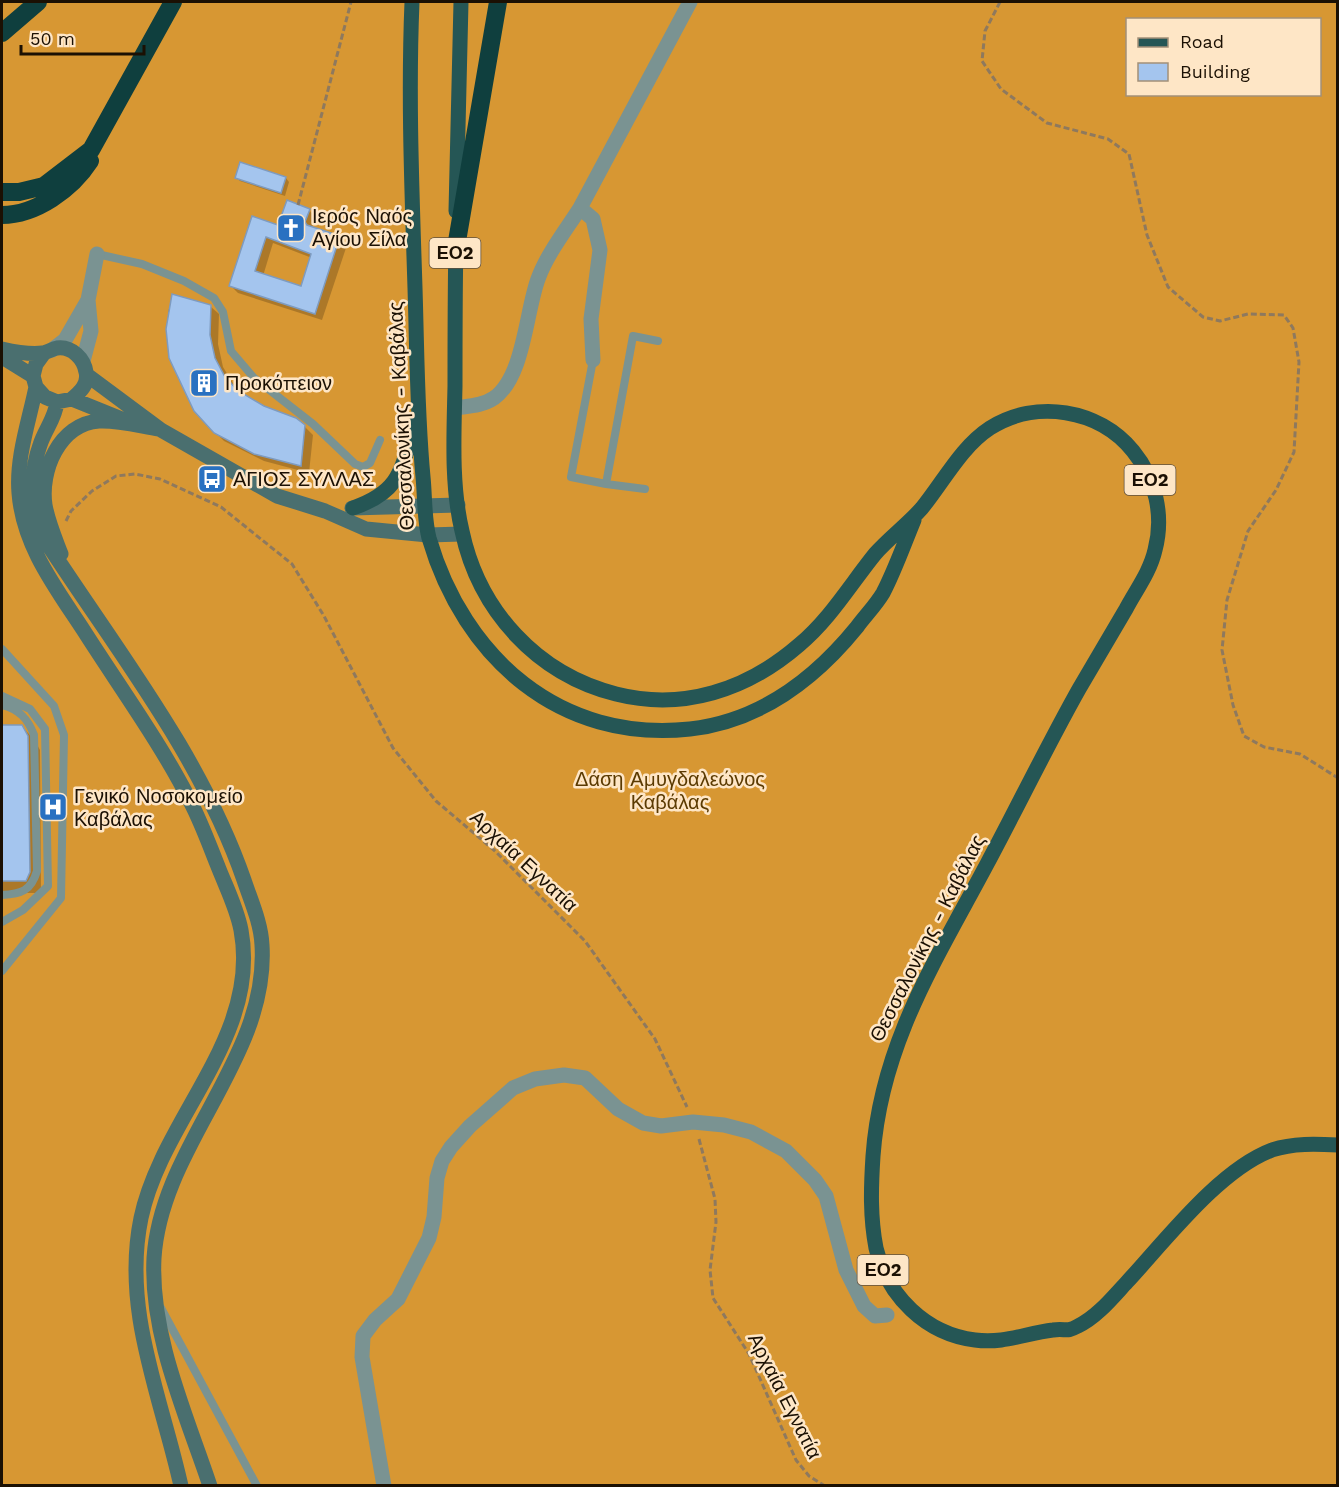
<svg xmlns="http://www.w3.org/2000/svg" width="1339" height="1487" viewBox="0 0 1339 1487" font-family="'Work Sans',sans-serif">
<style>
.forest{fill:#d79733;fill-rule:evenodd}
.shadow{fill:#0003;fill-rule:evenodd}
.building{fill:#a4c5ee;stroke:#7e9bbf;stroke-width:1.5;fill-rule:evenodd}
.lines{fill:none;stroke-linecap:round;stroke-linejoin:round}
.path{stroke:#8e795e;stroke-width:3;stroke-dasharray:6 3;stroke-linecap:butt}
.lane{stroke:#7a9392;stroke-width:8}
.street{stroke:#7a9392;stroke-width:15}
.secondary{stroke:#4a6f6f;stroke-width:15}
.primary{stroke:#255655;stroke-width:15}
.highway{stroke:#0f3f3e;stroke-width:18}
.labels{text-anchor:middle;stroke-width:5;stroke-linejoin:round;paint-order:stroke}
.shield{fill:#fee6c6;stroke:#5f503e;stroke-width:1.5}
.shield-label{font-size:18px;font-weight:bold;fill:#1b1003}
.poi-label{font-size:20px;fill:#1b1003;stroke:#fee6c6;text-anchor:start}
.street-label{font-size:20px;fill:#1b1003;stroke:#fee6c6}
.park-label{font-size:20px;fill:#5b3a01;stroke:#fee6c6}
</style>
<rect width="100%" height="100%" fill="#f6d7af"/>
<!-- forest -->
<path class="forest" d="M2,2h1335v1483h-1335zM1128,20h192v74h-192z"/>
<!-- shadow -->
<path class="shadow" d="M236,178h50l3,4 -4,14 -45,-15z
M309,210l7,8 -4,10 27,9 8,8 -25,75 -84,-27 -7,-7 22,-68 26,9zM273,243l39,15 -10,30 -39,-12z
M173,295l37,11 9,8 -1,30 5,23 16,26 65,33 9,9 -4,38 -45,-12 -40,-20 -22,-22 -16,-25 -16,-36 -2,-46z
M2,726h19l13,13 6,11 1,138 -3,5h-36z"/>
<!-- building -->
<path class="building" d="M240,162l46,15 -5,16 -46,-15z
M287,200l23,9 -5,13 2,3 33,11 -25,78 -86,-28 23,-70 26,9zM266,237l45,17 -10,32 -46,-15z
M172,294l39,11 -1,30 5,23 9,17 13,15 27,16 32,12 9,7 -4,41 -47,-12 -40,-21 -20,-22 -25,-53 -3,-29z
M2,725h20l6,11 2,136 -4,9h-24z"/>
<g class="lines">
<!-- path -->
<path class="path" d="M1000,2l-15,29 -3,30 19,28 46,34 61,16 21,15 18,81 21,52 35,30 17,4 28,-7 36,1 9,13 6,34 -5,90 -18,38 -28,41 -21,69 -5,50 11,55 11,31 20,11 36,7 38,24
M298,205l53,-203
M66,521l5,-10 21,-20 24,-15 19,-2 25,5 61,28 71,57 32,52 69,132 43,53 59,50 90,90 70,98 32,68
M699,1139l16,60 1,23 -6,48 3,28 36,56 47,106 13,16 16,10"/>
<!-- lane -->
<path class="lane" d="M97,254l45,10 42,17 30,17 9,14 8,39 23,27 59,46 42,40 8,3 7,-4 10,-23
M593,360l-22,117 35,7 27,-148 25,5
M606,484l39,5
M2,649l52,57 10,29 -3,163 -59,73
M2,696l28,13 15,20 3,157 -25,24 -21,12
M2,705c17,4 26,14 32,30l3,136c-6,20 -16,23 -35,24
M161,1308l96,178"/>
<!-- street -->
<path class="street" d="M580,208l110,-206
M52,350l13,-10 23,-40
M83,361l8,-30 -3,-31 9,-46
M455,408c13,-2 27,-2 39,-10 30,-21 32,-87 44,-119 9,-25 28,-49 42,-71l13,11 7,31 -9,69 2,41
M384,1486l-22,-129 1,-21 12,-16 23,-21 31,-61 5,-21 3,-39 5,-17 9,-14 19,-21 43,-38 22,-9 29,-4 21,3 33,31 25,14 18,3 32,-4 31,3 27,7 35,19 29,29 11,16 20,74 18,36 11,10 12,-1"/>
<!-- secondary -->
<path class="secondary" d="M2,349c13,3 27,6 41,4 5,-1 9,-4 14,-5 15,-2 27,11 29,24 3,12 -6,20 -14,27
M44,353l-8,11 -3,12 3,11 9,10 12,5 15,-3 52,21
M2,357l31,19
M87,375l74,55 116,66 48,15 41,18 62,6 34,-1
M36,387c-7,34 -20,71 -17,106 4,53 37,95 65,138 35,55 78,114 107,172 11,21 19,44 28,66 8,20 18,40 22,61 20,107 -79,188 -100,288 -19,92 20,178 40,268
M57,402c-2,17 -12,27 -17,43 -11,30 -7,59 1,89 72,112 159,219 203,346 7,21 17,43 18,65 7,114 -101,200 -108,313 -4,77 32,156 56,228
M352,508l106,-3
M61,554c-6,-16 -13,-32 -16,-49 -5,-34 14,-81 54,-84 19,-1 41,5 60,8"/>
<!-- primary -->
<path class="primary" d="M412,2c-4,95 0,191 3,286 2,63 2,126 8,189 2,19 1,42 6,61 35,120 131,205 261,191 70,-8 124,-49 167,-102 8,-11 19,-22 26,-34 12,-23 21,-49 31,-73
M456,211l5,-209
M456,241c-1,48 -1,97 -1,145 -1,47 -4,99 7,145 17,80 75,143 154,163 67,17 131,-4 183,-49 31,-26 51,-60 76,-91 14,-16 33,-30 47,-46 22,-27 39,-61 68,-80 46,-29 109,-19 143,23 23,28 31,65 22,99 -5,22 -19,40 -29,59 -16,27 -31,53 -47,80 -32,57 -61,117 -92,175 -51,96 -106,180 -114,292 -2,31 -3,61 3,92 11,48 50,86 99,92 29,4 51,-7 78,-10 14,-2 12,3 25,-4 19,-9 35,-29 49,-44 39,-42 92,-112 145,-132 21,-7 44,-6 66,-5
M353,508c49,-17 48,-39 62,-85"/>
<!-- highway -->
<path class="highway" d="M2,33l36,-31
M2,192h17l25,-6 47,-36 82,-148
M2,215c34,0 70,-26 88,-54
M455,253l43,-251"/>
</g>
<!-- icons -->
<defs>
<g id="church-square" transform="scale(1.5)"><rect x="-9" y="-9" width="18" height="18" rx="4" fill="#2971c1" stroke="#fee6c6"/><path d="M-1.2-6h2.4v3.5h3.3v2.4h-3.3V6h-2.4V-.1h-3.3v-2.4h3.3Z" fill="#fff"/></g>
<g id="building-square" transform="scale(1.5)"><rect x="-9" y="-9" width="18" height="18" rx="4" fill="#2971c1" stroke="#fee6c6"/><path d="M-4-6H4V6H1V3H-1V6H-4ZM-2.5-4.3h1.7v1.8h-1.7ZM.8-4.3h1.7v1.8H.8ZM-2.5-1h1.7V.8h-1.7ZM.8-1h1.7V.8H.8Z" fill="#fff"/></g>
<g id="bus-square" transform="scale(1.5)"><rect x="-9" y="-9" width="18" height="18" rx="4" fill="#2971c1" stroke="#fee6c6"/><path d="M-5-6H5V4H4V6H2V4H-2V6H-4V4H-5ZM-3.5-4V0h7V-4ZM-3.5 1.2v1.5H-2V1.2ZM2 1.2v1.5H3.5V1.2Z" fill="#fff"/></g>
<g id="hospital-square" transform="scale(1.5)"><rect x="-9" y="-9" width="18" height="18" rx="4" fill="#2971c1" stroke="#fee6c6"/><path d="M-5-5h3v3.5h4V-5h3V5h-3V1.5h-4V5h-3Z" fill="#fff"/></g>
</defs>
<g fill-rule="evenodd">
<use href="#church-square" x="291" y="228"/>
<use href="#building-square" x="204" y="383"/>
<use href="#bus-square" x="212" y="479"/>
<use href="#hospital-square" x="53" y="807"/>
</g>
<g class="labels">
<!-- shield labels -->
<g class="shield">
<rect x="429.5" y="238" width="51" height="30" rx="4.5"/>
<rect x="1124.5" y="465" width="51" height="30" rx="4.5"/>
<rect x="857.5" y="1255" width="51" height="30" rx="4.5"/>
</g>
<g class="shield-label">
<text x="455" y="259">ΕΟ2</text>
<text x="1150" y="486">ΕΟ2</text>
<text x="883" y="1276">ΕΟ2</text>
</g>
<!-- poi labels -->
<g class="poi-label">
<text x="312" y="223">Ιερός Ναός<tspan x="312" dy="23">Αγίου Σίλα</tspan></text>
<text x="225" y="390">Προκόπειον</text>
<text x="233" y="486">ΑΓΙΟΣ ΣΥΛΛΑΣ</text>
<text x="74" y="803">Γενικό Νοσοκομείο<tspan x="74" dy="23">Καβάλας</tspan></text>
</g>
<!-- street labels -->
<g class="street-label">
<text transform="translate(401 416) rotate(-93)" y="7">Θεσσαλονίκης - Καβάλας</text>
<text transform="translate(524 861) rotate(43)" y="7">Αρχαία Εγνατία</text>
<text transform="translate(927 938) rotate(-63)" y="7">Θεσσαλονίκης - Καβάλας</text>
<text transform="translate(785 1396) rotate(63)" y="7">Αρχαία Εγνατία</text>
</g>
<!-- park labels -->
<g class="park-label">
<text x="670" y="786">Δάση Αμυγδαλεώνος<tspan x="670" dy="23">Καβάλας</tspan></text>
</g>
</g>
<!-- border -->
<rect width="1339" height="1487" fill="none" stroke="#1b1003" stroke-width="6"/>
<!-- legend -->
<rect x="1126" y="18" width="195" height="78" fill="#fee6c6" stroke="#a39078" stroke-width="1.5"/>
<rect x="1138" y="38" width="30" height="9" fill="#255655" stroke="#a39078" stroke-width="1.5"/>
<text x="1180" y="48" font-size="18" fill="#1b1003">Road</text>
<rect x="1138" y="63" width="30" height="18" fill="#a4c5ee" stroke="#a39078" stroke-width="1.5"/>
<text x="1180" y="78" font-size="18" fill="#1b1003">Building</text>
<!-- scale -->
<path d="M21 45v9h123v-9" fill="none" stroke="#1b1003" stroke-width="3"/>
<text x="30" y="45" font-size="18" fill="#1b1003" stroke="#fee6c6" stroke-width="4.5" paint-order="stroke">50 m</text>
</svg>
